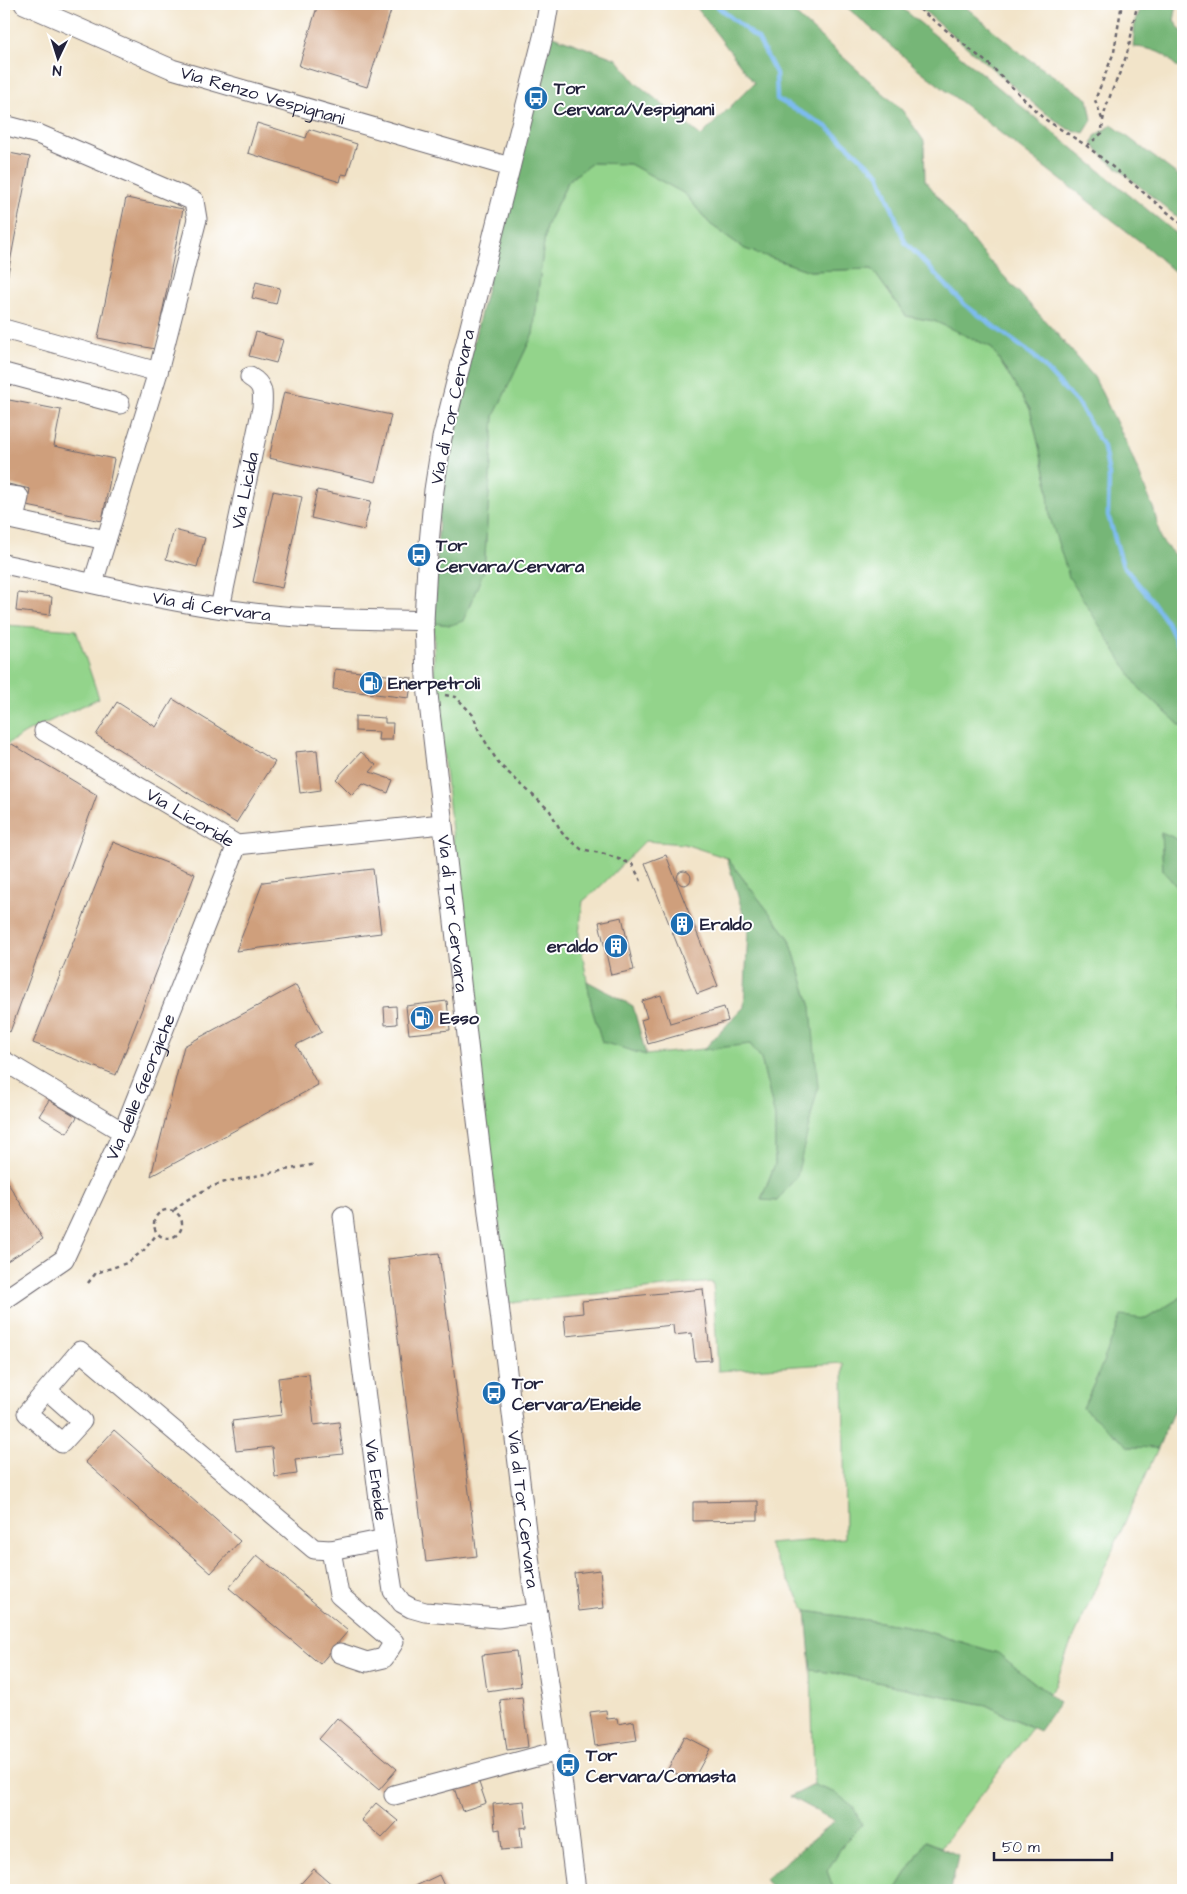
<svg xmlns="http://www.w3.org/2000/svg" width="1187" height="1894" viewBox="0 0 1187 1894" font-family="'Architects Daughter',sans-serif">
<style>
.green{fill:#93d48b;stroke:#5a7b63;fill-rule:evenodd}
.forest{fill:#76b677;stroke:#4c6c59}
.lines{fill:none;stroke-linecap:round;stroke-linejoin:round}
.stream{stroke:#7dbbf0;stroke-width:4.5}
.building{fill:#cf9f7b}
.minor-casing{stroke:#6b666d;stroke-width:21}
.path{stroke:#6b666d;stroke-width:2.5;stroke-dasharray:4 4;stroke-linecap:butt}
.minor{stroke:#fff;stroke-width:19}
.labels{text-anchor:middle;stroke-width:4;stroke-linejoin:round;paint-order:stroke}
.poi-label{font-size:18px;font-weight:bold;fill:#22223b;stroke:#fff;text-anchor:start}
.street-label{font-size:18px;fill:#22223b;stroke:#fff}
</style>
<rect width="100%" height="100%" fill="#fff"/>
<filter id="ink" filterUnits="userSpaceOnUse"><feTurbulence type="fractalNoise" baseFrequency=".02" numOctaves="2"/><feDisplacementMap in="SourceGraphic" scale="10" xChannelSelector="R" yChannelSelector="G"/><feConvolveMatrix kernelMatrix="1 2 1 2 8 2 1 2 1" color-interpolation-filters="sRGB"/></filter>
<filter id="wash" filterUnits="userSpaceOnUse"><feTurbulence type="fractalNoise" baseFrequency=".0096" numOctaves="4" result="noise"/><feDisplacementMap in="SourceGraphic" scale="20" xChannelSelector="R" yChannelSelector="G"/><feGaussianBlur stdDeviation="1.12" result="paint"/><feColorMatrix in="noise" values="0 0 0 0 0 0 0 0 0 0 0 0 0 0 0 0 0 1.4 0 .05"/><feComposite in="paint" operator="in"/></filter>
<g filter="url(#wash)">
<rect width="100%" height="100%" fill="#f2e4c9"/>
<!-- green -->
<path class="green" d="M592,163l38,1 55,30 25,30 35,25 65,22 62,-2 34,47 28,5 57,26 39,62 17,71 3,38 88,169 45,41v114l-22,-10 2,39 20,23v402l-37,23 -49,58 -14,31 46,39 29,1 -90,202 -13,36 -6,8 -52,-41 -90,-27 -101,-15 -38,-67 77,-6 -2,-175 -125,8 -5,-89 -204,21 -25,-197 -50,-431v-52l17,2 33,-54 10,-155 39,-82 13,-108 23,-46zM645,841l39,3 43,14 62,80 22,69 -34,194 -16,-2 14,-35v-47l-14,-59 -11,-14 -104,11 -43,-13 -11,-33 -13,-75 4,-33 15,-12z
M6,625l70,5 23,68 -72,34 -23,14v-119z
M811,1670l23,3 152,32 46,23 -91,119 -15,-6 -30,49h-62l-7,-19 17,-28 18,-19 -28,-32 -20,-7z"/>
<!-- forest -->
<path class="forest" d="M694,4h90l118,106 22,31 1,39 53,68 80,87 36,42 32,65 28,68 7,30 22,25v163l-45,-41 -69,-110 -19,-59 -3,-38 -17,-71 -39,-62 -57,-26 -28,-5 -34,-47 -62,2 -65,-22 -35,-25 -25,-30 -55,-30 -38,-1 -23,17 -23,46 -13,108 -39,82 -10,155 -21,50 -12,4 -17,-2 5,-109 14,-89 97,-390 67,24 19,24 65,53 53,-53z
M843,4h54l286,235v40l-41,-36 -225,-175z
M916,4h46l62,52 64,43 4,21 -8,13 -16,-4 -27,-19z
M1143,4h34l-3,17 9,12v37c-10,-5 -11,-9 -19,-15 -8,-5 -22,-8 -31,-8l2,-26z
M1112,125l71,54v43l-79,-65 -12,-13 3,-8z
M1161,832l22,10v52l-20,-23z
M727,858l62,80 22,69 7,80 -21,89 -20,25 -16,-1 14,-36v-47l-14,-59 -11,-14 -47,6 41,-43 4,-76z
M587,981l46,25 13,49 -44,-13 -10,-33z
M1183,1296v92l-25,60 -29,-1 -46,-39 14,-31 24,-61 25,3z
M806,1611l101,15 91,27 61,50 -20,28 -53,-26 -152,-32 -23,-3z
M814,1785l20,7 19,14 9,19 -18,18 -17,28 7,19h-61l-8,-11 70,-58 -45,-24z
M926,1841l32,14 -7,35h-55z"/>
<g class="lines">
<!-- stream -->
<path class="stream" d="M714,4l44,35 18,34 1,26 50,28 52,47 26,68 60,63 69,51 46,50 24,42 5,27 -1,40 15,51 27,32 17,24 16,33"/>
</g>
<g id="blocks">
<!-- building -->
<path class="building" d="M318,4h75l-26,83 -68,-21z
M257,123l49,15 3,-9 48,15 -10,31 -5,-1 -2,8 -92,-29z
M4,152l26,5 -25,132h-1z
M126,198l57,11 -28,140 -57,-11z
M256,282l24,6 -4,16 -24,-6z
M256,332l27,8 -7,23 -27,-7z
M284,392l107,23 -15,67 -107,-24z
M4,399l57,11 -7,36 60,13 -12,62 -75,-15 3,-17 -26,-6z
M317,490l54,11 -7,29 -53,-12z
M273,491l29,6 -20,91 -29,-6z
M174,530l31,8 -8,29 -31,-8z
M18,593l34,4 -2,18 -34,-4z
M335,669l77,9 -3,20 -76,-9z
M173,699l102,63 -39,61 -140,-88 21,-33 39,25z
M355,716l30,2v5h8l-1,17h-14l1,-8 -24,-1z
M12,744l85,51 -87,237 -6,-4v-279z
M317,750l4,40 -21,3 -5,-41z
M361,752l15,13 -6,7 23,8 -5,13 -25,-10 -11,12 -16,-16z
M113,842l82,32 -79,201 -83,-32z
M666,855l52,131 -21,8 -52,-131z
M373,869l8,64 -145,18 27,-69z
M677 878a7 7 0 1 1 14 0a7 7 0 1 1-14 0Z
M622,917l12,53 -23,5 -12,-53z
M296,985l26,47 -26,13 22,40 -167,91 33,-130z
M661,995l9,28 54,-16 4,14 -80,23 -7,-24 6,-2 -5,-17z
M447,1001l3,29 -41,4 -3,-28z
M396,1006l1,18 -12,1 -1,-18z
M49,1100l28,17 -10,16 -28,-17z
M4,1177l39,62 -39,24z
M439,1253l38,303 -51,6 -38,-303z
M703,1289l8,71 -16,1 -3,-28 -18,2 -1,-10 -107,11 -2,-21 19,-2 -1,-12z
M309,1374l5,51 25,-3 4,32 -48,5 2,15 -22,3 -3,-30 -36,4 -4,-30 50,-6 -4,-37z
M114,1430l126,111 -29,32 -126,-111z
M758,1501v19l-65,1v-19z
M257,1555l91,76 -28,33 -91,-76z
M600,1570l4,38 -26,3 -4,-38z
M516,1651l5,35 -34,5 -5,-36z
M522,1697l6,50 -21,3 -7,-50z
M606,1710l1,9 10,-1 1,6 16,-3 3,19 -42,6 -5,-34z
M337,1718l60,51 -18,21 -60,-51z
M685,1736l25,13 -18,33 -24,-13z
M476,1774l10,29 -24,8 -10,-29z
M524,1801l3,26 -7,1 2,20 -20,2 -2,-21 -5,1 -2,-26z
M376,1803l22,18 -16,17 -21,-18z
M314,1869l20,17 -4,4h-35z
M439,1875l7,15h-39z"/>
</g>
</g>
<g filter="url(#ink)">
<use href="#blocks" fill-opacity="0" stroke="#6b666d" stroke-width="1"/>
<g class="lines">
<!-- minor casing -->
<g class="minor-casing">
<g id="minor">
<path id="s1" d="M24,4l148,65 338,98"/>
<path id="s2" d="M549,4l-5,29 -102,405 -8,52 -7,75 -3,56 2,56 45,393 61,511c19,102 31,206 44,309"/>
<path d="M4,125l34,9 156,67 3,18 -39,153 -65,211"/>
<path d="M4,329l154,43"/>
<path d="M4,373l116,31"/>
<path d="M4,495l15,2 -5,23 92,20"/>
<path id="s3" d="M4,564c80,17 160,38 242,48 58,8 119,7 178,9"/>
<path id="s4" d="M220,608l42,-200c1,-15 2,-23 -12,-31"/>
<path id="s5" d="M44,731l193,114 205,-21"/>
<path d="M4,1061l119,71"/>
<path id="s6" d="M343,1216l38,300 12,75 9,12 9,5 14,4 73,6 40,-5"/>
<path id="s7" d="M4,1300l60,-41 59,-127 114,-287"/>
<path d="M47,1390l35,31 -20,22 -35,-30 53,-62 234,198 17,1"/>
<path d="M340,1653l27,9 17,-4 10,-16 -55,-47 -8,-45 54,-11"/>
<path d="M394,1795l164,-44"/>
</g>
</g>
<!-- path -->
<path class="path" d="M913,4l77,61 53,53 44,28 96,79
M1102,119l-7,-19 19,-48 7,-43 -2,-5
M1087,146l15,-13c0,-29 18,-55 26,-83 4,-15 5,-31 10,-46
M445,695l11,2 17,18 6,16 20,33 51,47 12,22 19,16 24,5 27,10 9,17
M154 1224a14 14 0 1 1 28 0a14 14 0 1 1-28 0Z
M174,1210l11,-9 23,-13 17,-6 91,-18
M88,1283l8,-10 31,-10 17,-13 13,-16"/>
<!-- minor -->
<use href="#minor" class="minor"/>
</g>
</g>
<!-- icons -->
<defs>
<g id="bus-disc" transform="scale(1.25)"><circle r="9.5" fill="#1f6fb2" stroke="#fff"/><path d="M-5-6H5V4H4V6H2V4H-2V6H-4V4H-5ZM-3.5-4V0h7V-4ZM-3.5 1.2v1.5H-2V1.2ZM2 1.2v1.5H3.5V1.2Z" fill="#fff"/></g>
<g id="fuel-disc" transform="scale(1.25)"><circle r="9.5" fill="#1f6fb2" stroke="#fff"/><path d="M-5.5-6h7V0h2V4h1.3V-2.5L3-4.5l.8-.8L6-3V5H2.5V1h-1V6h-7ZM-4.2-4.7v3.2H.2V-4.7Z" fill="#fff"/></g>
<g id="building-disc" transform="scale(1.25)"><circle r="9.5" fill="#1f6fb2" stroke="#fff"/><path d="M-4-6H4V6H1V3H-1V6H-4ZM-2.5-4.3h1.7v1.8h-1.7ZM.8-4.3h1.7v1.8H.8ZM-2.5-1h1.7V.8h-1.7ZM.8-1h1.7V.8H.8Z" fill="#fff"/></g>
</defs>
<g fill-rule="evenodd">
<use href="#bus-disc" x="536" y="98"/>
<use href="#bus-disc" x="419" y="555"/>
<use href="#fuel-disc" x="371" y="683"/>
<use href="#building-disc" x="682" y="924"/>
<use href="#building-disc" x="616" y="946"/>
<use href="#fuel-disc" x="422" y="1018"/>
<use href="#bus-disc" x="494" y="1393"/>
<use href="#bus-disc" x="568" y="1765"/>
</g>
<g class="labels">
<!-- poi labels -->
<g class="poi-label">
<text x="554" y="94">Tor<tspan x="554" dy="21">Cervara/Vespignani</tspan></text>
<text x="436" y="551">Tor<tspan x="436" dy="21">Cervara/Cervara</tspan></text>
<text x="388" y="689">Enerpetroli</text>
<text x="700" y="930">Eraldo</text>
<text x="598" y="952" text-anchor="end">eraldo</text>
<text x="440" y="1024">Esso</text>
<text x="512" y="1389">Tor<tspan x="512" dy="21">Cervara/Eneide</tspan></text>
<text x="586" y="1761">Tor<tspan x="586" dy="21">Cervara/Comasta</tspan></text>
</g>
<!-- street labels -->
<g class="street-label">
<text dy="6" stroke="none"><textPath href="#s1" startOffset="256">Via Renzo Vespignani</textPath></text>
<text transform="translate(452 407) rotate(-78)" y="6">Via di Tor Cervara</text>
<text dy="6" stroke="none"><textPath href="#s4" startOffset="120">Via Licida</textPath></text>
<text dy="6" stroke="none"><textPath href="#s3" startOffset="212">Via di Cervara</textPath></text>
<text dy="6" stroke="none"><textPath href="#s5" startOffset="170">Via Licoride</textPath></text>
<text dy="6" stroke="none"><textPath href="#s2" startOffset="925">Via di Tor Cervara</textPath></text>
<text dy="6" stroke="none"><textPath href="#s7" startOffset="261">Via delle Georgiche</textPath></text>
<text dy="6" stroke="none"><textPath href="#s6" startOffset="266">Via Eneide</textPath></text>
<text dy="6" stroke="none"><textPath href="#s2" startOffset="1525">Via di Tor Cervara</textPath></text>
</g>
</g>
<!-- margin -->
<rect width="1187" height="1894" fill="none" stroke="#fff" stroke-width="20"/>
<!-- north arrow -->
<g transform="translate(58 58) rotate(184)" stroke="#ffffff" stroke-width="4" paint-order="stroke">
<path d="M0-4L9 19L0 12L-9 19Z" fill="#22223b"/>
<text y="-8" font-size="14" font-weight="bold" text-anchor="middle" fill="#22223b">N</text>
</g>
<!-- scale -->
<path d="M994 1852v8h118v-8" fill="none" stroke="#22223b" stroke-width="2.5"/>
<text x="1002" y="1852" font-size="15" fill="#22223b" stroke="#ffffff" stroke-width="4" paint-order="stroke">50 m</text>
</svg>
